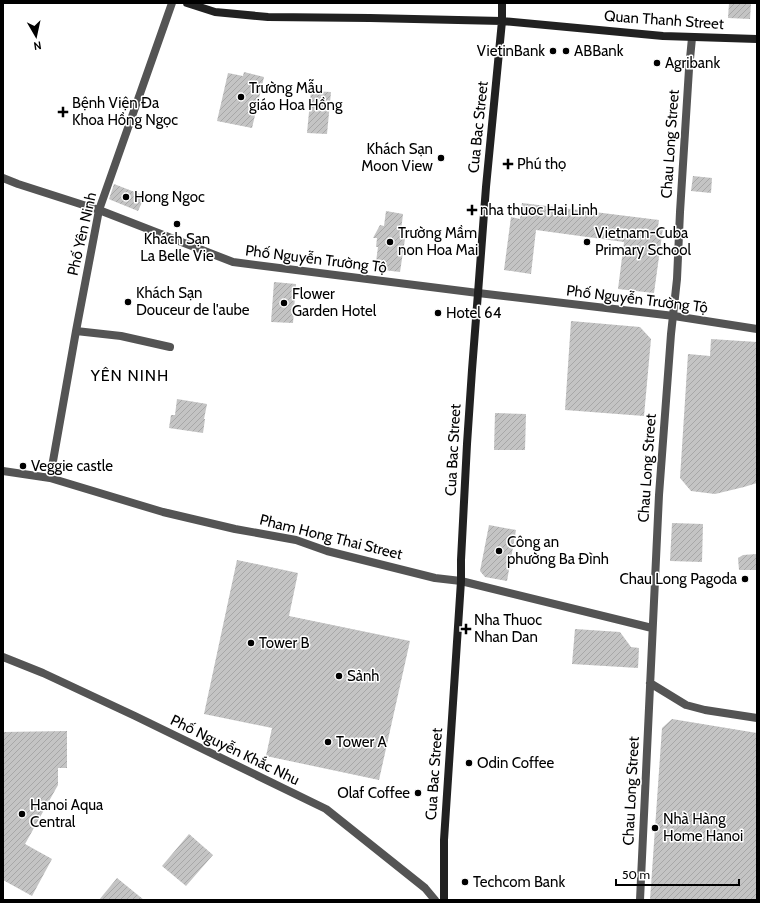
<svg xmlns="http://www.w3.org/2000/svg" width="760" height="903" viewBox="0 0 760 903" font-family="Cabin,sans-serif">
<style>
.building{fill:url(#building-hatch)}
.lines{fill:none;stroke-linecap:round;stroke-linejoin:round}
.street{stroke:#545454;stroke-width:8}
.secondary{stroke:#212121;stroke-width:8}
.poi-dot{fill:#000;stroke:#fff;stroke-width:1.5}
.labels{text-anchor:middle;stroke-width:3;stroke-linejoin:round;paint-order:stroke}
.street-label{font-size:15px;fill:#000;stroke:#fff}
.poi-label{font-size:15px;fill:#000;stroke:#fff;text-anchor:start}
.neighbourhood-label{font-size:16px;letter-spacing:1px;fill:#000;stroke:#fff}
</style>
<defs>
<pattern id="building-hatch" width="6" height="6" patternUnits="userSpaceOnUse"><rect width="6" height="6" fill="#c4c4c4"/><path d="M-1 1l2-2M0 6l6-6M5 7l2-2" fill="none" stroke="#a7a7a7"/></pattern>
</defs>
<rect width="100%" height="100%" fill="#fff"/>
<!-- building -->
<path class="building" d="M729,3h22l-1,16 -22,-1z
M244,72l20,5 -12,51 -35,-7 11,-48 15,3z
M311,91l20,1 -4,42 -20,-1z
M693,176l19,2 -1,15 -20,-2z
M114,184l31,12 -7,15 -27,-11 -2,-1z
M522,203l137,17 -1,7 5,1 -9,65 -36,-4 6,-47 -88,-12 -5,44 -27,-4 7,-53 9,2z
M386,211l17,3 -2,17 5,1 -6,40 -25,-3 3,-22h-2l1,-9h-4l7,-13 4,1z
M274,282l22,2 -3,39 -22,-1z
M571,321l69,6 11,12 -7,77 -79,-6z
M711,339l46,3v141l-13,4 -29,7 -24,-3 -11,-13 8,-124 22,2z
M177,399l30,5 -3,15h1l-2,14 -34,-5 2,-13h4z
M495,413l31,1 -1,36h-31z
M672,523l31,1 -1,38 -32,-1z
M489,525l27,5 -9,51 -22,-4 -5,-6z
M757,554v16h-18l-1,-12 5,-3z
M237,560l61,13 -9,43 121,25 -31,139 -113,-24 6,-28 -68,-14z
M575,629l45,3 11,15 8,1 -1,20 -66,-4z
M672,719l85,14v167h-107l12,-172z
M67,731v37h-9v17l-33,59 27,15 -20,37 -29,-16v-148z
M189,834l24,21 -27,31 -24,-20z
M117,878l27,22h-45z"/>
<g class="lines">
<!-- street -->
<path class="street" d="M3,178l15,6 81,26 134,52 245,31 196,23 83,13
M76,331l45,5 49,11
M3,471l47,7 113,34 72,17 61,11 31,11 108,27 26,3 191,47
M50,478l26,-147 23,-121 73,-207
M3,657l40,16 92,43 191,93 99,79 10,12
M650,683l36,22 19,5 52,8
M640,900l19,-405 12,-161 6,-55 3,-67 9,-143 3,-31"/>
<!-- secondary -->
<path class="secondary" d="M187,3l28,9 53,5 102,1 132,3 161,15 94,3
M444,900v-60l17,-259v-21l6,-116 5,-74 6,-77 8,-106 16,-166v-18"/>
</g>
<!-- markers -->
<g class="poi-dot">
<circle cx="553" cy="51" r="4"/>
<circle cx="566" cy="51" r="4"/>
<circle cx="657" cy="63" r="4"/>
<circle cx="241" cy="97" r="4"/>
<path d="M61 106h4v4h4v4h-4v4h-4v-4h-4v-4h4z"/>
<circle cx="441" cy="158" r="4"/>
<path d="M506 158h4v4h4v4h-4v4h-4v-4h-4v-4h4z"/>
<circle cx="126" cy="197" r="4"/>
<path d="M470 204h4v4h4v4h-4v4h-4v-4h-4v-4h4z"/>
<circle cx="177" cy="224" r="4"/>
<circle cx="390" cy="242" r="4"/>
<circle cx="587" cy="242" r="4"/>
<circle cx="128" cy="302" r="4"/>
<circle cx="284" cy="303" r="4"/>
<circle cx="438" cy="313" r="4"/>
<circle cx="23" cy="466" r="4"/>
<circle cx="499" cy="551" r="4"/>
<circle cx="745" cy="579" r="4"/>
<path d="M464 623h4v4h4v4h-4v4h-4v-4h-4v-4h4z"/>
<circle cx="251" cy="643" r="4"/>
<circle cx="339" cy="676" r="4"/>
<circle cx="328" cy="742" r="4"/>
<circle cx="469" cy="763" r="4"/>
<circle cx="418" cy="793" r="4"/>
<circle cx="22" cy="814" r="4"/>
<circle cx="655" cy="828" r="4"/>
<circle cx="465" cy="882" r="4"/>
</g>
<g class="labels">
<!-- street labels -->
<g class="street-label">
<text transform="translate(664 20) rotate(4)" y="5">Quan Thanh Street</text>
<text transform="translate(478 127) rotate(-84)" y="5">Cua Bac Street</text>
<text transform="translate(670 144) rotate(-86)" y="5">Chau Long Street</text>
<text transform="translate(82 234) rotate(-77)" y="5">Phố Yên Ninh</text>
<text transform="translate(316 259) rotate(7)" y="5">Phố Nguyễn Trường Tộ</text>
<text transform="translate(637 299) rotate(7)" y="5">Phố Nguyễn Trường Tộ</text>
<text transform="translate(453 450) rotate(-87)" y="5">Cua Bac Street</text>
<text transform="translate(647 468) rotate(-86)" y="5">Chau Long Street</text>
<text transform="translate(331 537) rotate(14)" y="5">Pham Hong Thai Street</text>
<text transform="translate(235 750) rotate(26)" y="5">Phố Nguyễn Khắc Nhu</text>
<text transform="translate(434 774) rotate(-86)" y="5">Cua Bac Street</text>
<text transform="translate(631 791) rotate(-87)" y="5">Chau Long Street</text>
</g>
<!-- poi labels -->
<g class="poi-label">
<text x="545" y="56" text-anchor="end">VietinBank</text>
<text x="574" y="56">ABBank</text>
<text x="665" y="68">Agribank</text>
<text x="249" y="93">Trường Mẫu<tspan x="249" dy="17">giáo Hoa Hồng</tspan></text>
<text x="72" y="108">Bệnh Viện Đa<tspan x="72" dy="17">Khoa Hồng Ngọc</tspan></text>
<text x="433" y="154" text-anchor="end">Khách Sạn<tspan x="433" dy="17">Moon View</tspan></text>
<text x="517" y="169">Phú thọ</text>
<text x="134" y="202">Hong Ngoc</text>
<text x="480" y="215">nha thuoc Hai Linh</text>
<text x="398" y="238">Trường Mầm<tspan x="398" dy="17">non Hoa Mai</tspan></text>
<text x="595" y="238">Vietnam-Cuba<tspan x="595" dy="17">Primary School</tspan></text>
<text x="177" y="244" text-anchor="middle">Khách Sạn<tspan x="177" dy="17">La Belle Vie</tspan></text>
<text x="136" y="298">Khách Sạn<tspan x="136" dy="17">Douceur de l'aube</tspan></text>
<text x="292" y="299">Flower<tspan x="292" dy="17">Garden Hotel</tspan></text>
<text x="446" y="318">Hotel 64</text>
<text x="31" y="471">Veggie castle</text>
<text x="507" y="547">Công an<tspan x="507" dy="17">phường Ba Đình</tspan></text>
<text x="737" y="584" text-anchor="end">Chau Long Pagoda</text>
<text x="474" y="625">Nha Thuoc<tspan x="474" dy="17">Nhan Dan</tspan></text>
<text x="259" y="648">Tower B</text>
<text x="347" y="681">Sảnh</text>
<text x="336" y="747">Tower A</text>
<text x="477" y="768">Odin Coffee</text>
<text x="410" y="798" text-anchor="end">Olaf Coffee</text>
<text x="30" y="810">Hanoi Aqua<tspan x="30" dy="17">Central</tspan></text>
<text x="663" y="824">Nhà Hàng<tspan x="663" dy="17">Home Hanoi</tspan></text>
<text x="473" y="887">Techcom Bank</text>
</g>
<!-- neighbourhood labels -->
<g class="neighbourhood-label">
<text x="130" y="381">YÊN NINH</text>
</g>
</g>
<!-- border -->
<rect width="760" height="903" fill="none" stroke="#000000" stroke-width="8"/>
<!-- north arrow -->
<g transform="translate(36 36) rotate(171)" stroke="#ffffff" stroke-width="3" paint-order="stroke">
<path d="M0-3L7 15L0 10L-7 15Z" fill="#000000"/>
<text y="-6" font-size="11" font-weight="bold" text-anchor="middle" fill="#000000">N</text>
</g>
<!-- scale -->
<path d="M616 879v6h123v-6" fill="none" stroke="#000000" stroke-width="2"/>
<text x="622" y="879" font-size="12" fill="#000000" stroke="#ffffff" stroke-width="3" paint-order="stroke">50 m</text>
</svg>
